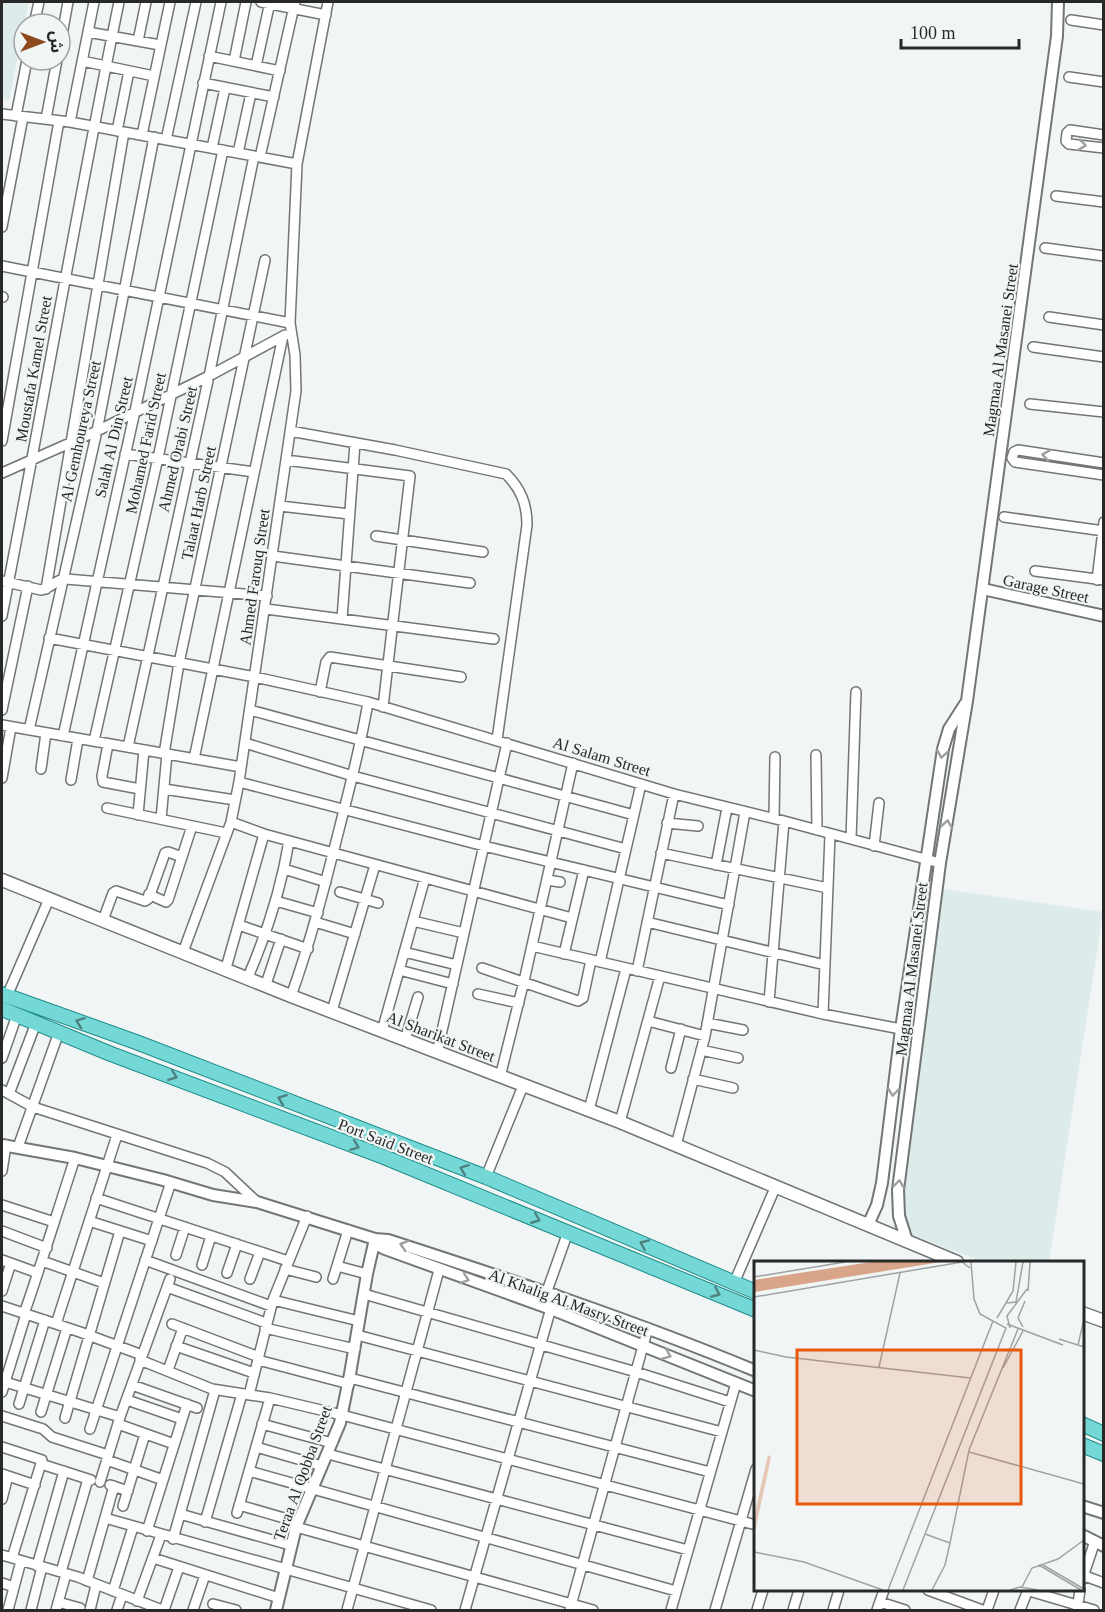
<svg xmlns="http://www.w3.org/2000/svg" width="1105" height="1612" viewBox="0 0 1105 1612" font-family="'Times New Roman','Noto Sans Arabic',serif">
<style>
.built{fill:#ddebea}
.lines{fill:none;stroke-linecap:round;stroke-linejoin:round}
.minor-casing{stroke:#727675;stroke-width:12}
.tertiary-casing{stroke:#727675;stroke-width:14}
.secondary-casing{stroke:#727675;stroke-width:15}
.primary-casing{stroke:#1d8b87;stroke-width:16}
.minor{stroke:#fff;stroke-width:9}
.tertiary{stroke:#fff;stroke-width:10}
.secondary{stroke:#fff;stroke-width:12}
.primary{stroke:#74d9d6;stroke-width:14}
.oneway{stroke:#9e9f9f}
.oneway2{stroke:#4e8180}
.labels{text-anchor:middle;stroke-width:4.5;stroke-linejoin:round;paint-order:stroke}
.street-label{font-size:16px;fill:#272929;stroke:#f1f5f5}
.inset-road{fill:none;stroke:#a0a3a3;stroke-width:1.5}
.view{fill:#e8590c;fill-opacity:0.15;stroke:#e8590c;stroke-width:3}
.inset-edge{fill:none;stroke:#272929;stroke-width:3}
</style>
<rect width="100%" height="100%" fill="#f1f5f5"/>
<!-- built -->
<path class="built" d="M2,2h27l-20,98 -7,-1z
M943,889l160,23 -54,350h-65l-79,-29 -7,-31z"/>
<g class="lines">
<!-- minor casing -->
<g class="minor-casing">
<path id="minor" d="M261,2l65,13
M1071,20l33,5
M34,24l5,-22
M88,32l72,13
M138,41l8,-39
M60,46l8,-44
M209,56l71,15
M82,61l72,15
M234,61l12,-59
M256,66l14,-64
M1069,77l35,5
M203,83l71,14
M2,114l68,8 227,42
M16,116l11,-56
M46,119l11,-59
M70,122l24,-120
M117,131l12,-60
M142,135l28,-133
M1104,135l-34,-5 -3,3 -1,8 3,3 35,4
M166,140l30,-138
M212,148l13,-60
M238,153l13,-60
M260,157l35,-155
M1056,196l48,6
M2,227l21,-110
M1045,248l59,8
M2,266l288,57
M2,297h1
M1049,317l55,8
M1033,347l71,10
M1030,404l74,8
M290,431l105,19 111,24c15,15 21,30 21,51l-30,215
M2,441l57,-320
M125,454l129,18
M286,460l124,16 -27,231
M1104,463l-86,-13 -4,2 -2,6 3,4 89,13
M2,473l95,-42 112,-55 76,-41
M280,506l69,8
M1004,517l100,14
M376,536l107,16
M273,556l197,27
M1035,571l69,9
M1097,580l7,-58
M2,581l39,9c10,-2 15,-11 25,-11l201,17
M46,589l78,-457
M266,609l228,30
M2,616c40,-205 75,-410 117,-614
M342,619l13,-176
M49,638l206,39 113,25 306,92 110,27 156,42
M320,692l6,-30 4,-5 131,20
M2,710l26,-124
M250,710l384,105
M2,725l239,42
M29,730l68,-299 57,-294
M63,736l72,-325 86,-409
M94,741l64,-283 65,-308
M245,743l108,33 273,73
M108,744l-6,32 1,6 37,7
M128,747l81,-371 45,-220
M164,754l15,-91 86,-403
M816,755l1,75
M194,759l89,-423
M41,769l5,-36
M2,778l9,-51
M71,780l7,-41
M239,782l245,64 245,59
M164,789l71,11
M107,808l119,25
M138,815l6,-65
M774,818l1,-61
M161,819l6,-65
M231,822l33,12 308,84
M667,823l31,3
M851,839l5,-147
M874,846l5,-43
M661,853l167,35
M182,857l-14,-5 -3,1 -15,42 16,7 2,-2 24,-74
M716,865l11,-57
M284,869l42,13
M547,880l13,2
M340,892l38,11
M276,901l42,12
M103,920l10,-27 3,-2 29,10 3,-2 1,-5
M413,921l51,12
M315,922l40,12
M647,922l178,43
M239,925l69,24
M532,946l291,68 78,15
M183,952l48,-130 8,-40 57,-391 -1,-36 -5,-32 7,-159 31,-162
M404,952l53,13
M564,954l20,-84
M600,962l41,-178
M226,968l38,-134
M482,968l96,33 5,-3 8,-38
M399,970l54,14
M637,971l37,-177
M248,977c19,-44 33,-88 41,-136
M266,984l15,-45
M478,994l41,9
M7,996l42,-97
M291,996c22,-61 37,-123 53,-186 9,-36 18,-71 24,-108
M769,1002l15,-181
M332,1011l43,-146
M823,1014l7,-179
M648,1021l57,15
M707,1023l36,7
M382,1031l43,-153
M405,1040l13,-43
M701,1050l37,8
M437,1053l70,-310
M2,1058l15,-43
M671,1068l10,-39
M500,1077l24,-96 49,-218
M693,1079l40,9
M2,1090l31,17 174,56 18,9 32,30
M9,1094l27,-71
M589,1110l37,-141
M620,1122l40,-146
M676,1145l29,-109 40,-224
M18,1147l41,-115
M2,1171l4,-26
M486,1177l37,-91
M96,1198l192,63
M2,1205l52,17
M89,1221l63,20
M2,1231l45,17
M176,1255l9,-28
M2,1260l36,13
M145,1260l126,46
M42,1261l62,22
M202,1265l9,-29
M337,1266l30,8
M285,1269l31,8
M227,1273l10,-29
M250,1279l10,-27
M333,1279l15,-49
M734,1283l41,-95
M167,1287l99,36
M2,1291l9,-28
M547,1291l21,-59
M364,1294l272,78 94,30
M273,1300l86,21
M2,1306l78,26 62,23
M24,1314c18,-52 34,-104 51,-156
M56,1324l61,-189
M172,1324l87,33
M265,1328l90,21
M357,1335l365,97
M176,1346l78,27
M140,1360l72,29 58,9 72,17 414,110
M258,1360l91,24
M168,1370l15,-42
M350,1378l360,94
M2,1381l118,36
M132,1385l65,23
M2,1392l24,-78
M249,1395l24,-95 34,-84
M127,1400l55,19
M19,1404l26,-84
M41,1412l26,-84
M2,1416l41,13 9,8 56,18
M65,1418l55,-187
M118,1424l56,20
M262,1424l70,19
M90,1429l81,-247
M2,1447l40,13 -30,98
M256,1447l66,19
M328,1454l360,96
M107,1460l56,20
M41,1464l50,16
M249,1471l427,120
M2,1474l33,11
M100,1482l20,-65 50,-138
M110,1485l18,6
M2,1499l6,-23
M239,1505l59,17
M123,1506l22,-72
M237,1513l33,-115
M180,1514l110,31
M105,1518l326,92
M205,1522l37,-128
M296,1527l297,83
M147,1531l40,-127
M173,1539l42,-149
M2,1555l76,22 84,33
M153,1558l126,40
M37,1566l27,-95
M61,1572l27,-93
M1082,1575l22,8
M1082,1580l13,-39
M87,1581l27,-95
M2,1583l12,4
M928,1590l54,20
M1026,1590l68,20
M113,1591l20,-64
M137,1601l24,-66
M58,1602l22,6
M880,1602l25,8
M213,1604l23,6
M570,1609l78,-281
M8,1610l13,-49
M31,1610l11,-43
M56,1610l10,-36
M90,1610l6,-25
M117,1610l5,-15
M164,1610l15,-43
M193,1610l12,-35
M347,1610l92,-340
M465,1610l90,-316
M671,1610l65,-227
M715,1610l41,-141
M757,1610l6,-20
M793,1610l6,-20
M833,1610l6,-20
M877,1610l7,-20
M987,1610l7,-20
M1020,1610l8,-20
M1077,1610l3,-20"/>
</g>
<!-- tertiary casing -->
<g class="tertiary-casing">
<path id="tertiary" d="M983,589l121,27
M2,1145l73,13 88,22 50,15 44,7 118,37 13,1c124,40 247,81 368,131
M868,1225l9,-20 5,-22 19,-154 42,-280 6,-20 16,-25
M375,1239l4,7 6,3 166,60 205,82
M907,1241l-8,-25 -1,-26 42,-327 27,-162 90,-665 1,-34
M1082,1506l22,7
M1082,1535l22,11
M276,1610l20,-83 44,-104 10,-49 17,-100 8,-35"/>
</g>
<!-- secondary casing -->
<g class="secondary-casing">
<path id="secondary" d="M2,880l289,116 329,126 337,140
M1082,1313l22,8"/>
</g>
<!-- primary casing -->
<g class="primary-casing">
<path id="primary" d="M2,994l134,48 350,135 270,115
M2,1009l109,45 273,103 372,153
M1082,1424l22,10
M1082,1445l22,9"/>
</g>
<!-- minor -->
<use href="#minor" class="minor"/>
<!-- tertiary -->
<use href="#tertiary" class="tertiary"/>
<!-- secondary -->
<use href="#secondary" class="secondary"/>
<!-- primary -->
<use href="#primary" class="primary"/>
</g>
<!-- one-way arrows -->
<defs><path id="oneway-chevron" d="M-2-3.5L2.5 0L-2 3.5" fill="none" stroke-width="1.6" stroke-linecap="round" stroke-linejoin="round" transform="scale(1.5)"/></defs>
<g class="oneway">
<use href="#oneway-chevron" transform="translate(1082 145) rotate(7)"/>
<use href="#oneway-chevron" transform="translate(1046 455) rotate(-170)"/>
<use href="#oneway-chevron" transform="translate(942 754) rotate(100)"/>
<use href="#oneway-chevron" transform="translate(947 824) rotate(-81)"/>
<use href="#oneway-chevron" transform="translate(893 1092) rotate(97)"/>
<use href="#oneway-chevron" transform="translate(899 1184) rotate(-83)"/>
<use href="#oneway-chevron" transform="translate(404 1245) rotate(-162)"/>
<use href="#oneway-chevron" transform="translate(465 1279) rotate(19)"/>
<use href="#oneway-chevron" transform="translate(667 1355) rotate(22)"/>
</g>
<g class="oneway2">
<use href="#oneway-chevron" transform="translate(80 1022) rotate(-160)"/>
<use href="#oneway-chevron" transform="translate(173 1076) rotate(21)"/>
<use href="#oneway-chevron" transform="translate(282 1099) rotate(-159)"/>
<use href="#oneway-chevron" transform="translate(355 1146) rotate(21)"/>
<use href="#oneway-chevron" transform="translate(464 1169) rotate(-159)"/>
<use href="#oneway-chevron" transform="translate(536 1219) rotate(22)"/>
<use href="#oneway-chevron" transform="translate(644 1244) rotate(-157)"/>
<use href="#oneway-chevron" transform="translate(716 1293) rotate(23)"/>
</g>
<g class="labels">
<!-- street labels -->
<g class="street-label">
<text transform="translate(1000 350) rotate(-82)" y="6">Magmaa Al Masanei Street</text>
<text transform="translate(33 369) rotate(-80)" y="6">Moustafa Kamel Street</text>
<text transform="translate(80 431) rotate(-78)" y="6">Al Gemhoureya Street</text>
<text transform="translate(113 437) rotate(-77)" y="6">Salah Al Din Street</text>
<text transform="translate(145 443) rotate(-78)" y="6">Mohamed Farid Street</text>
<text transform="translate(177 449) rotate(-77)" y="6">Ahmed Orabi Street</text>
<text transform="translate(198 503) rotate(-78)" y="6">Talaat Harb Street</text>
<text transform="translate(254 577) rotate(-82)" y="6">Ahmed Farouq Street</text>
<text transform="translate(1046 588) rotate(12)" y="6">Garage Street</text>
<text transform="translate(602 756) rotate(17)" y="6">Al Salam Street</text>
<text transform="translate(911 969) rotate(-83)" y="6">Magmaa Al Masanei Street</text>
<text transform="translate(441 1036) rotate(21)" y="6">Al Sharikat Street</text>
<text transform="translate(386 1141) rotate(21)" y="6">Port Said Street</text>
<text transform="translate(569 1302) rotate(20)" y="6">Al Khalig Al Masry Street</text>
<text transform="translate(302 1473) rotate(-70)" y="6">Teraa Al Qobba Street</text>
</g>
</g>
<!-- overview -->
<g transform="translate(754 1261)">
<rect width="330" height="330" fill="#f1f5f5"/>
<path d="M14,194l3,2 -17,79v-19z" fill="#e6c6b5"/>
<path d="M117,1h70l-187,30v-12z" fill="#d9a589"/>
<path class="inset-road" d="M0,16l91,-15M274,30l2,-29M0,36l208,-35 8,6M253,42l9,-1 7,-40M243,57l16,-27 3,-29M253,63l56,21M269,66l-5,-9 7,-17M256,67l-3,-12 20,-27M305,78l25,8M324,84l6,-26M0,89l32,7 184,21M125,106l21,-94M249,107l20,-37M215,191l115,32M171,273l25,9 -5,22 -13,25M196,282l19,-93 49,-121M0,291l50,10 79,28M285,304l42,25M289,304l41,24M268,326l10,-19 26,-9 26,-19M134,329l105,-269M149,329l103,-262 -26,-14 -6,-15 -3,-37M256,329l10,-3 18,3"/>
<path class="view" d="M43,89h224v154h-224z"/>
<rect width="330" height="330" class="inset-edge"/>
</g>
<!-- border -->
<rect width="1105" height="1612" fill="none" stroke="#272929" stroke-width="6"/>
<!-- north arrow -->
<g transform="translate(42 42) rotate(90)"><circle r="28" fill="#f1f5f5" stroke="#a0a3a3" stroke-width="1.5"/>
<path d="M0-4.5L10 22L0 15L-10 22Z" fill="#8e491f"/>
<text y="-9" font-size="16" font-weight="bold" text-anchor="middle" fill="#272929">ش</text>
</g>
<!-- scale -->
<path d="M901 39v9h118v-9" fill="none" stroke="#272929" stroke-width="3"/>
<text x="910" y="39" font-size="18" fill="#272929" stroke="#f1f5f5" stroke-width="4.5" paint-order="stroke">100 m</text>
</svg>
